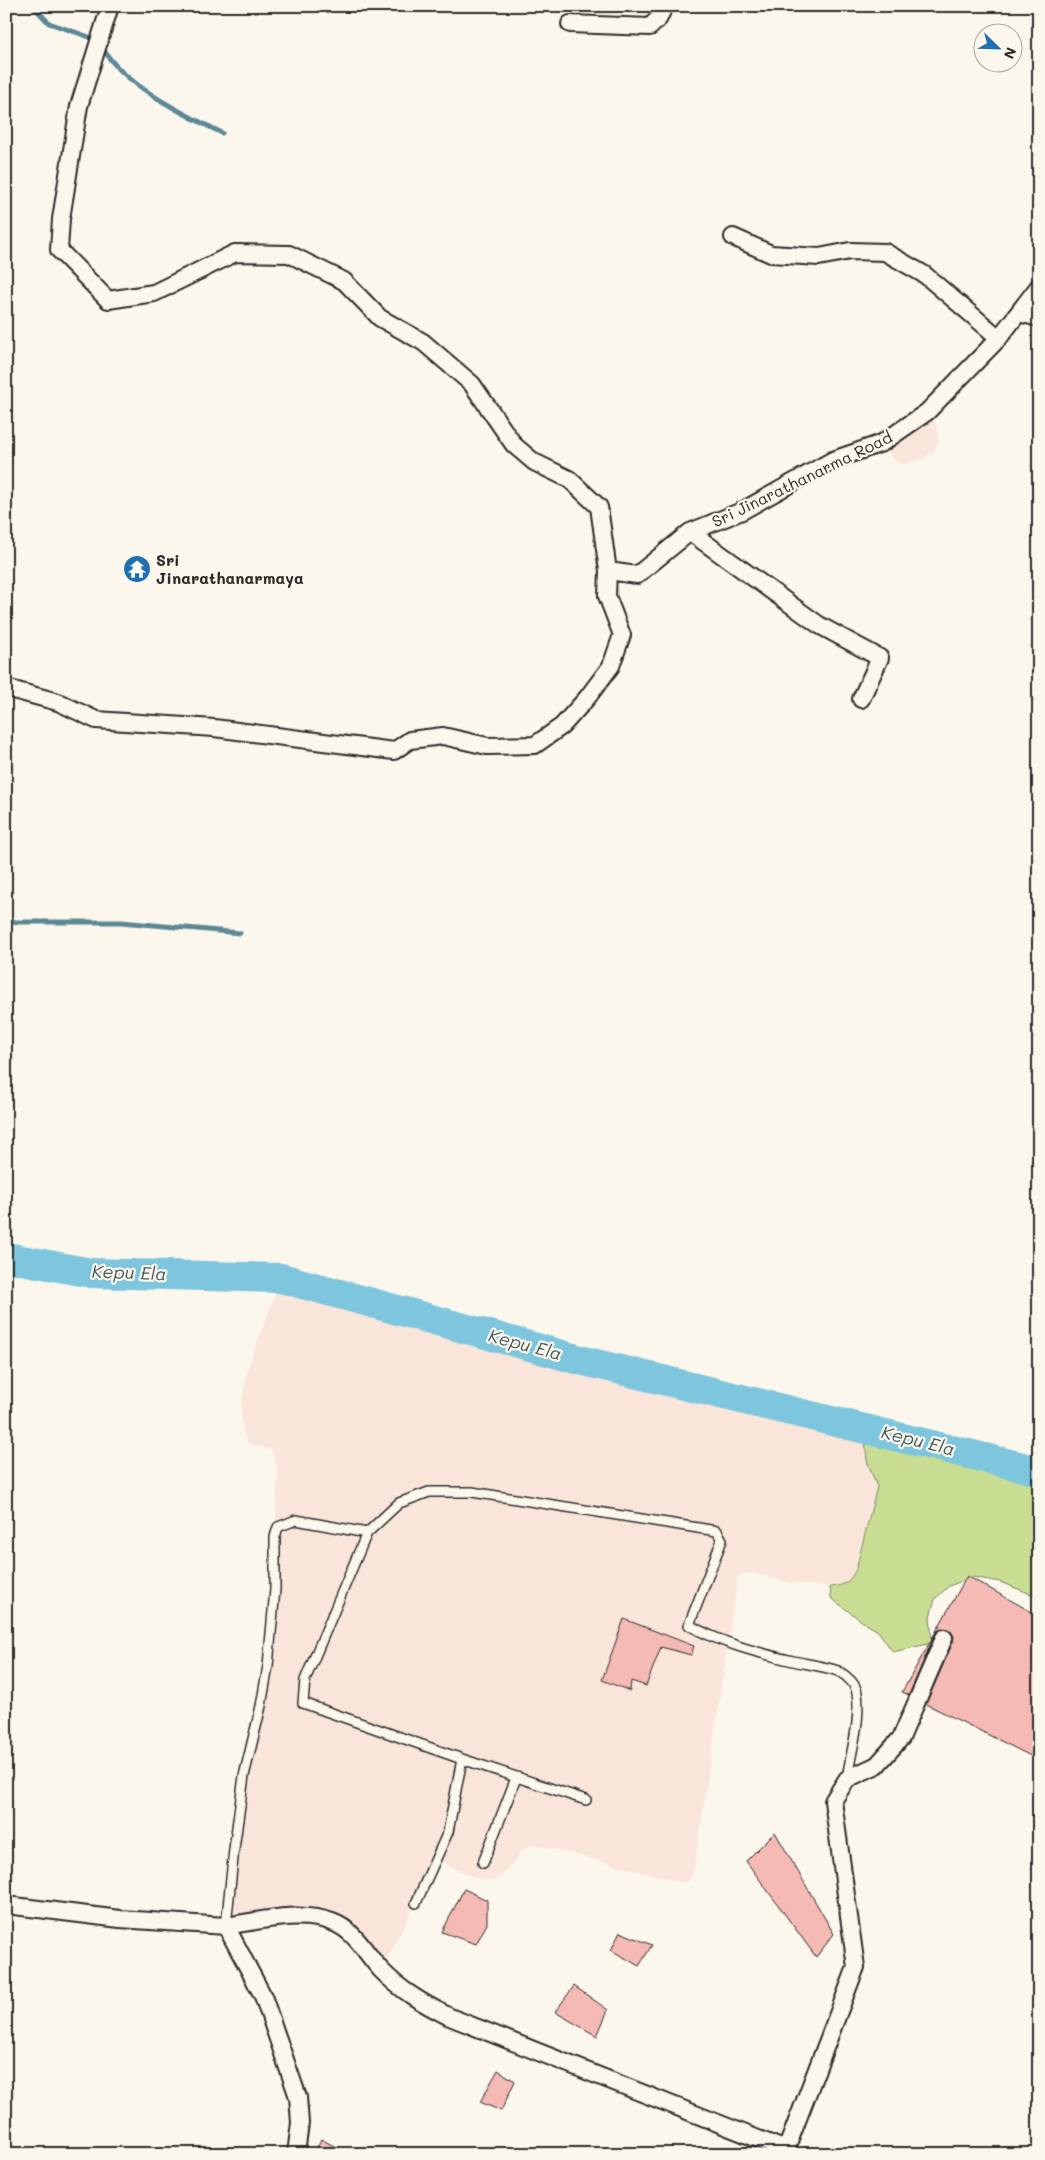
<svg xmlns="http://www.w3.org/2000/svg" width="1045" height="2160" viewBox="0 0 1045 2160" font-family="Mali,sans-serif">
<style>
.built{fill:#fae5db}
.green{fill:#c9de93;stroke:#7a845f}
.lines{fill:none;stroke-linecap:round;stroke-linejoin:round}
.stream{stroke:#5c8896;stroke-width:5}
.river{stroke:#7dc6dd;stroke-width:30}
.building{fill:#f6bab4;stroke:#2b2b2b}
.service-casing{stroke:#2b2b2b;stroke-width:12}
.minor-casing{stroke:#2b2b2b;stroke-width:20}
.service{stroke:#fbf7ec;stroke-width:9}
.minor{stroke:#fbf7ec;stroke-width:16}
.labels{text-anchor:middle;stroke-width:4.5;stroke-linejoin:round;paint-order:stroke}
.street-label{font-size:16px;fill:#2b2b2b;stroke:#fbf7ec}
.poi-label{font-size:16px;font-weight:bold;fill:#2b2b2b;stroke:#fbf7ec;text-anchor:start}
.water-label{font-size:18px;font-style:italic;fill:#445a60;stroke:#fbf7ec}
</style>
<rect width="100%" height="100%" fill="#fbf7ec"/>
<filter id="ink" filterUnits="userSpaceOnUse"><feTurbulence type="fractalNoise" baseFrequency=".02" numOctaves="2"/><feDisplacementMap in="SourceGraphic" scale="10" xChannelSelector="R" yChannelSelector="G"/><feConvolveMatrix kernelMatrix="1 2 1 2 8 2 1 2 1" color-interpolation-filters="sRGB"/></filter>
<g filter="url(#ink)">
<!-- built -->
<path class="built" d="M927,412l9,12 3,17 -6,10 -11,8 -21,6 -11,-9 -8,-13z
M281,1278l303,83 280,68 3,31 10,27 -25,90 -6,7 -16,3 -40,-4 -34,-9 -10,-1 -8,3 -42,280 -3,18 -5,8 -3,1 -152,-39 -11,7 -17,22 -12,8 -15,-2 -35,-16h-8l-19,40 -35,67 -47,-48 -108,4 8,-77 27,-143 14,-169 3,-70 -7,-17 -23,-7 -6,-14 -1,-19 6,-40z"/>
<!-- green -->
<path class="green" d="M864,1429l175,42v126l-39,-15 -28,-5 -23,9 -14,13 -5,18 2,26 -39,9 -15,-21 -15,-9 -32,-24 -1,-11c14,-1 20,-5 26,-18l21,-82 -10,-27z"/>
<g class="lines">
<!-- stream -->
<path class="stream" d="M33,6l16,17 49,17
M102,46c17,37 85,70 120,87
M6,920l10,2h105l119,11"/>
<!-- river -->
<path class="river" d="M6,1257l85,16 190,5 303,83 455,110"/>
</g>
<!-- building -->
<path class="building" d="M967,1576l72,40v144l-113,-56 27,-62 1,-6 -6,-7 -6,-1 -7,6 -26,61 -7,-3z
M624,1619l70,27 -3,9 -30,-8 -15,39 -15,-5 -1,10 -28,-11z
M775,1832l59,102 -18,23 -70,-96z
M464,1889l23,11v24l-11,20 -34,-12z
M620,1932l32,13 -13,21 -28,-16z
M574,1986l34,24 -11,26 -42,-24z
M498,2070l17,11 -14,30 -21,-9z
M321,2139l28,15h-35z"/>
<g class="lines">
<!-- service casing -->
<g class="service-casing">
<path id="service" d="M462,1759l-159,-56 2,-23 62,-147 32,-30 30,-11h43l245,39 5,9 -33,85c31,18 70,28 104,36 14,3 31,5 45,10 8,4 18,13 19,22 4,29 -6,57 -10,86
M483,1863l33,-85
M416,1903l32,-71 14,-73 124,41
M226,1926l8,-77 10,-73 17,-70 7,-40 7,-77v-52l3,-10 18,-7 71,13"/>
</g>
<!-- minor casing -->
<g class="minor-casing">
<path id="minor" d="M570,24l80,3 9,-9 5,-12
M733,237l38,17 48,3 31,-6 35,1 40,23 74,63
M1019,313l20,5
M690,532l129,93 61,33 -19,41
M608,571l29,4 53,-43 52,-21 91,-51 49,-17 45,-31 72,-74 40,-52
M6,688l52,14 38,18 118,8 180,23 16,-11 33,-4 44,10 48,-1 27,-19 25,-28 24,-32 11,-31 -15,-39 1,-25 -9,-64 -30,-28 -35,-17 -20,-17 -42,-61 -49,-42 -43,-24 -36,-37 -55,-27 -54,-1 -81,40 -46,7 -49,-50 2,-31 18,-113 31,-100
M6,1905l114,14 106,7 37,70 35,101 2,26 -4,31
M226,1926c34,-5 73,-16 106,-4 23,8 33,31 49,48 20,21 43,34 69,47l336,133 70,-183 -23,-166 14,-22 30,-14 24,-27 43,-100"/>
</g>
<!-- service -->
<use href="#service" class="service"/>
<!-- minor -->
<use href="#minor" class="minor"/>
</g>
</g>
<!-- icons -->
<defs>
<g id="temple-disc" transform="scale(1.4375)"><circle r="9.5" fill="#1f6fb2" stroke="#fbf7ec"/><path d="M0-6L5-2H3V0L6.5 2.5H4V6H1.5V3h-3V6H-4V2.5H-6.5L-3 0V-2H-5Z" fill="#fff"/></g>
</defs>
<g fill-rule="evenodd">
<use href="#temple-disc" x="137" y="569"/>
</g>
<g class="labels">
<!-- street labels -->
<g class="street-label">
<text transform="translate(802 479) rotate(-26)" y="6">Sri Jinarathanarma Road</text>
</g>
<!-- poi labels -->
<g class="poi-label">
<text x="156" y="566">Sri<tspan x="156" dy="18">Jinarathanarmaya</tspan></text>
</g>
<!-- water labels -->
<g class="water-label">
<text transform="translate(129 1273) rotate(2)" y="6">Kepu Ela</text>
<text transform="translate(525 1345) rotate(15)" y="6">Kepu Ela</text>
<text transform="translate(918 1441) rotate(14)" y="6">Kepu Ela</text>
</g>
</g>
<!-- margin -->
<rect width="1045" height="2160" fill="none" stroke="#fbf7ec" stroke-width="25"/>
<rect x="12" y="12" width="1020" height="2135" fill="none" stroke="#2b2b2b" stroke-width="2" filter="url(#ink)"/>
<!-- north arrow -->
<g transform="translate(998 48) rotate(113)"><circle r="24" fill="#fbf7ec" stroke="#a8a59f"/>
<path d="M0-4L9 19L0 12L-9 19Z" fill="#1f6fb2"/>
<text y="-8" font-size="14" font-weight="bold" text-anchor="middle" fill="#2b2b2b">N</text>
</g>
</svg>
